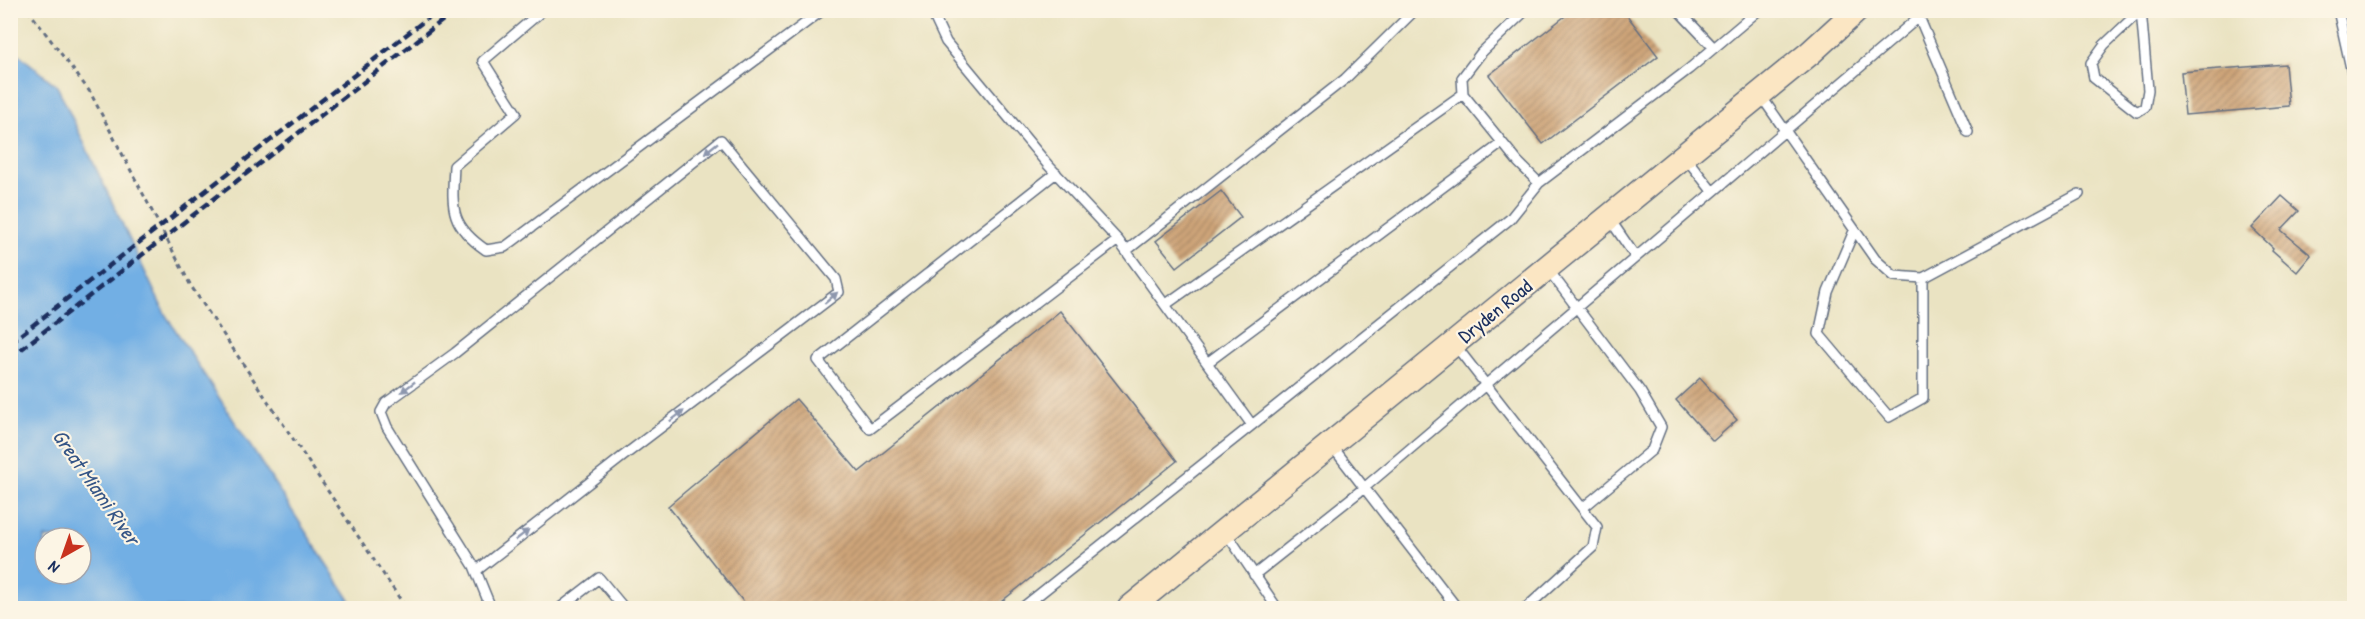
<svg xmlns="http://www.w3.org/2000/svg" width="2365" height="619" viewBox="0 0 2365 619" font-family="'Patrick Hand',sans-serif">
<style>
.water{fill:#72afe4;stroke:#466fa1;stroke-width:1.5;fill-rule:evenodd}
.building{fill:url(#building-hatch)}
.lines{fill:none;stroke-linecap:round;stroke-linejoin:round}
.lane-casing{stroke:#636e81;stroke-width:12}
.secondary-casing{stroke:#636e81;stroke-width:27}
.path{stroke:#636e81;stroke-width:3;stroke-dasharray:4.5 4.5;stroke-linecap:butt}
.lane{stroke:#fff;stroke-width:9}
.secondary{stroke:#fbe6c3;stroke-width:24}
.rail{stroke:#1b2f5e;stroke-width:4.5;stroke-dasharray:9 4.5;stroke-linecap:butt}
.oneway{fill:#8d97ae}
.labels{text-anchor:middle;stroke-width:4.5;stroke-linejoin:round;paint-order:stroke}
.street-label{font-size:20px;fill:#1b2f5e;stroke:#fcf5e5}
.water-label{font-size:21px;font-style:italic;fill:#355586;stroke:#fcf5e5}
</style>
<defs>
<pattern id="building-hatch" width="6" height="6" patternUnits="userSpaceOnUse" patternTransform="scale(1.5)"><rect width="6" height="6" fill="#cea478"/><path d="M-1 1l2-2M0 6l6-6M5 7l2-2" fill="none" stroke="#a68666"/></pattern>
</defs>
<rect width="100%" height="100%" fill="#fcf5e5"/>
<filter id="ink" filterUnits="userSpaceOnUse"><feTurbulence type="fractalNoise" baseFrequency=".0167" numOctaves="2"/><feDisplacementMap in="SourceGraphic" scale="12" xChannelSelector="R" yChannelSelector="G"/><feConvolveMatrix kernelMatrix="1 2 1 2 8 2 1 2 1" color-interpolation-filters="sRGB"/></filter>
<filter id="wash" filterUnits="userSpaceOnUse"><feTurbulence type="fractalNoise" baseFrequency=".008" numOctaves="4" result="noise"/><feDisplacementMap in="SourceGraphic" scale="24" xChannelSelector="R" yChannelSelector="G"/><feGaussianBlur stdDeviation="1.35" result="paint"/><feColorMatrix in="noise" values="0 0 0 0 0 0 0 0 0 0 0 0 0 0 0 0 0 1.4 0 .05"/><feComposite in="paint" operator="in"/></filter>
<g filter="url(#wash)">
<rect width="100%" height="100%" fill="#eae3c2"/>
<!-- water -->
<path class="water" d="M11,48l46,38 108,228 190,294h-344zM45,538h36v36h-36z"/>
<g id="blocks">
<!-- building -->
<path class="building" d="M1573,10h50l35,46 -115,88 -54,-69z
M2285,64l4,42 -104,9 -4,-43z
M1221,191l20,26 -64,50 -21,-26z
M2282,196l17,15 -18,19 30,25 -14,17 -25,-22 1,-2 -21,-20z
M1060,311l117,150 -185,148h-243l-81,-103 128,-107 63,73z
M1700,378l37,42 -24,21 -37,-41z"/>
</g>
</g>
<g filter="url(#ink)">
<use href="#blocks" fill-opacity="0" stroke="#636e81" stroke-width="1.5"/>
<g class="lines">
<!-- lane casing -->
<g class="lane-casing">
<path id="lane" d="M543,10l-60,51 33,52 -62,53c-2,41 -5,59 32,84l19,-3 318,-237
M931,10l15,32 102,123 70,75 134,185 258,-206 29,-36
M1526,10l-45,43 -19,25 1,16 55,68 21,21 150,-114 70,-59
M1678,10l36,38
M2141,10l-37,35 -13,18 3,15 43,34 8,-5 3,-17 -7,-80
M2338,10l16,72
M1919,17l49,115
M1761,96l114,163 19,17 29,2 156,-84
M1686,158l26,33
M1056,173l-238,187 52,69 248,-189
M1609,218l26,38
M1854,231l-26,61 -9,42 70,83 34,-19v-120
M1126,251l219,-172 70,-69
M1547,268l93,123 21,36 -9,23 -68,57
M1165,305l298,-211
M1455,345l142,182 -4,20 -67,61
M1207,363l295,-220
M1332,446l125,162
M1225,531l52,77
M476,571l146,-114 217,-165 -3,-13 -115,-139 -266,213 -69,50 -5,9 6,15 87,139 2,5 15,37
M1254,575l110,-87 555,-471 -5,-7
M560,608l39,-30 25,30
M1022,608l230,-183"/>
</g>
<!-- secondary casing -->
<g class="secondary-casing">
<path id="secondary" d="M1130,608l680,-555 47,-43"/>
</g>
<!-- path -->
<path class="path" d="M28,10l62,82 101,194 215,322"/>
<!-- lane -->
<use href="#lane" class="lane"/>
<!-- secondary -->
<use href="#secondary" class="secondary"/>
<!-- rail -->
<path class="rail" d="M10,343l428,-333
M10,358l446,-348"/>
</g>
<!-- one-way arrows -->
<defs><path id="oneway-solid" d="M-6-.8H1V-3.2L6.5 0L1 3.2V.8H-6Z" transform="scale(1.5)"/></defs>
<g class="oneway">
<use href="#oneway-solid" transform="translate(711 148) rotate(141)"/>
<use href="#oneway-solid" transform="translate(831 298) rotate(-41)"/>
<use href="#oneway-solid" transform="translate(408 387) rotate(142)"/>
<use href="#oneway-solid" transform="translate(677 416) rotate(-37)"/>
<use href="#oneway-solid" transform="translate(522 535) rotate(-38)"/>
</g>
</g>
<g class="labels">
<!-- street labels -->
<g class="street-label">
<text transform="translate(1495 311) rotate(-39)" y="7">Dryden Road</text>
</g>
<!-- water labels -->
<g class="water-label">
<text transform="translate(96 487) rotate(55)" y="7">Great Miami River</text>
</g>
</g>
<!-- margin -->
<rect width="2365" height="619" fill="none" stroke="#fcf5e5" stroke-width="36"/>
<!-- north arrow -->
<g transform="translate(63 556) rotate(220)"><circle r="28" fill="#fcf5e5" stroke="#a2a6af" stroke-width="1.5"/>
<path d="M0-4.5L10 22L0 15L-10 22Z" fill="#c8321e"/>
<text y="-9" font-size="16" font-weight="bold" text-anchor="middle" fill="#1b2f5e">N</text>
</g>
</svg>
